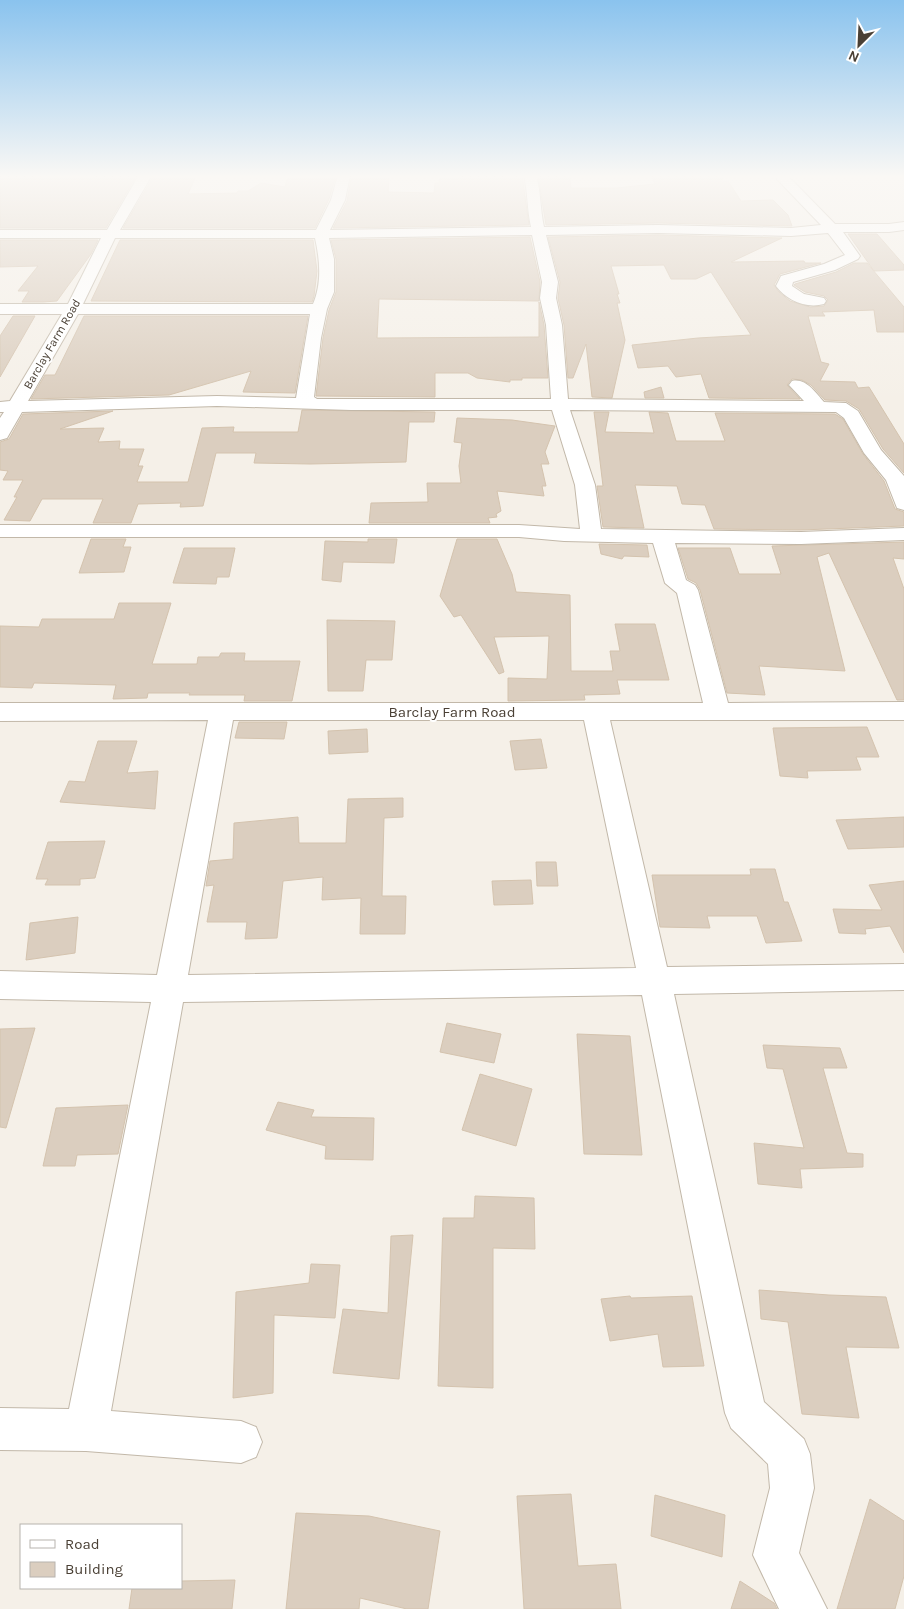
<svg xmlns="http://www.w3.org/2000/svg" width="904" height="1609" viewBox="0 0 904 1609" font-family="Karla,sans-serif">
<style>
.building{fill:#dbcebf;stroke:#d4c3ae}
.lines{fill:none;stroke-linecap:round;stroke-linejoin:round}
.minor-casing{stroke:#c2b8a9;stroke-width:2}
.minor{fill:#fff;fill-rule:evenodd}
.labels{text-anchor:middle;stroke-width:4;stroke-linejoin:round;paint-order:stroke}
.far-street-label{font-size:12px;fill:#4a4035;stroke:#fff}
.street-label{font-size:15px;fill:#4a4035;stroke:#fff}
</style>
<rect width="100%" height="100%" fill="#f5f0e8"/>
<!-- building -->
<path class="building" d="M95,175h42l-31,53h-106v-52l93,2z
M464,175h58l7,50 -196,3 14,-27 4,-22 38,-1 -1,14 46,1 1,-10h4l1,-5 16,1z
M538,176l32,1 1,11h45l39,-4 -3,-7h69l2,4h5l13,20 32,-1 15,15 4,11 -134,-3 -112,2z
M153,177l42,1 -7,16 49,-1 1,-2h10l13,-8 24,4 2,-8h48l-6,20 -14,29h-192z
M848,234h29l27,31v5l-30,1z
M658,235l124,3 -51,24 73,-1 1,2h16l-41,11 -6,11 5,7 11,9 20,6 14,-1 4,-6 -4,-4 -19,-4 -11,-7 1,-1 41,-12 18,-9h13l37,44v25h-27l-3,-22 -52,2 3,4h-17l13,46 8,2 -9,17 35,1 3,6 11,-1 35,57v29l-21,-24 -24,-40 -13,-8 -21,-1 -14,-15 -9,-5 -10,-1 -5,6 13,14 -91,-1 -8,-24 -25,3 -8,-11 -30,2 -6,-23 66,-7 53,-3 -40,-63 -15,7h-25l-7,-14 -53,1 8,28h-2l3,9h-3l8,37 -13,58 -20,-1 -6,-53 -13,34h-5l-4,-53 -6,-27 2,-16 -12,-45z
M530,237l10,45 -1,19 -160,-2 -2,39 162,-1v-35l5,23 4,53h-26v2h-12v2l-33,-4 -9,-5h-33v24l-119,-1 7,-58 6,-28 7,-18v-33l-5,-19z
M0,240h98l-7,14 -34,47 -14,1h-21l7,-11h-11l20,-25 -38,1z
M120,240h193l4,31 -3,25 -2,6 -221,-1z
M13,316h22l-35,61v-41z
M84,316h224l-13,77 -52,-1 8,-21 -82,24 -138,4 14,-24h10z
M661,387l3,11h-19l-1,-6z
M302,410l133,2 -1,10h-25l-3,40 -96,2 -56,-1 2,-10h-40l-13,53 -23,1 1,-4 -43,1 -7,19h-38l10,-24h-61l-12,22 -26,-1 13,-23h-3l9,-17h-20l5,-9 -8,-1v-28l9,-3 14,-25 90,-3 -53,18 44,-1 -6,14 22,-1 -1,8h25l-6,17h5l-6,16h51l14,-54 32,-1 -1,5h65z
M594,412h15l-4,20 49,1 -5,-21 19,1 8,28h49l-10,-28 120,1 8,5 20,35 21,27 11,28 9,3v14l-103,4 -87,-1 -9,-24 -23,-1 -5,-18 -42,-1 9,43 -41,-1 -6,-41h6z
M457,418l55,2 43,6 -10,26 4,12h-8l5,22h-4l2,10 -47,-5 4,20 -5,3 1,3 -9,1 2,5h-121l2,-20 57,-1 -1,-19h34l-2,-17 3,-23 -8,-1z
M91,539h35l-3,8h8l-7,25 -45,1z
M368,539h29l-3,24 -51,-1 -2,20 -19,-2 3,-39 43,1z
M457,539h40l15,35 4,18 54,3 1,76h42l-3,-20h10l-5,-27h40l14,56h-52l3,14 -36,1 1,5 -77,1v-23l39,1 2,-43 -55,1 10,35 -5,2 -38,-59 -7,2 -14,-21z
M904,542v17l-11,-1 11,31v111h-7l-68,-147 -12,4 28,114 -86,-5 6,29 -38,-2 -27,-103 -4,-7 -8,-4 -10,-31h52l9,26h42l-9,-28z
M599,544l48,1 2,12 -25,-1 -2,3 -21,-5z
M184,548h51l-6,29h-12l-1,7 -43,-1z
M119,603h52l-19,61h45l1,-7h21l2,-4h24l-1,8h56l-8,40h-48l1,-6h-56l1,-2h-42l-1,5 -34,1 3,-14 -82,-2 -2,5 -32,-1v-61l39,1 3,-8h72z
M327,620l68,1 -3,39h-26l-3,31h-35z
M239,722h48l-3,17 -49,-1z
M867,727l12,30h-23l5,13 -54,1 1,7 -28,-2 -7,-48z
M367,729l1,23 -39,2 -1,-23z
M541,739l6,29 -32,2 -5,-29z
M98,741h39l-10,32 31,-2 -3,38 -95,-7 9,-21 16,1z
M403,798v19l-19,1 -2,78h24l-1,38h-45l1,-36 -39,2 1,-23 -40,4 -6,57 -32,1 2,-17h-40l7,-37 -8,1 4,-25 23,-2 1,-36 64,-6 1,26h47l2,-44z
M904,817v30l-56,2 -12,-29z
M105,841l-10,37 -15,1v6h-35l3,-6h-12l12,-37z
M536,862h20l2,24h-21z
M750,869h25l9,33h4l14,39 -36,2 -9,-27h-50l3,12 -50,-1 -8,-52h99z
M531,880l2,24 -39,1 -2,-24z
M904,881v72l-14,-27 -25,3 1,5 -27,-1 -6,-24 49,1 -13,-25z
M78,917l-3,36 -49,7 4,-37z
M447,1023l54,11 -7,29 -54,-11z
M35,1028l-29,100 -6,-1v-98z
M577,1034l53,2 12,119 -58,-1z
M763,1045l77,3 7,20h-24l24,85 16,1v13l-63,2 2,19 -44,-4 -4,-41 50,5 -21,-79 -16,-1z
M480,1074l52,15 -16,57 -54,-16z
M278,1102l36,8 -3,7 63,1 -1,42 -48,-1 1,-13 -60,-16z
M128,1105l-10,49 -41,1 -2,11h-32l13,-58z
M475,1196l59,2 1,51 -42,-1v140l-55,-2 5,-168h31z
M413,1235l-14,144 -66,-6 10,-64 45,4 3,-77z
M311,1264l29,1 -5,53 -61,-3 -1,78 -40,5 3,-106 73,-9z
M759,1290l70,5 57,2 13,51 -53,-1 13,71 -57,-4 -14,-92 -27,-3z
M630,1296l1,2 61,-2 12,70 -41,1 -5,-33 -48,7 -9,-42z
M571,1494l7,72 38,-2 5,45h-97l-7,-113z
M655,1495l70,20 -3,42 -71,-21z
M870,1499l34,22v55l-9,33h-58z
M296,1513l73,3 71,15 -12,78h-21l-47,-11 -1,11h-73z
M235,1580l-3,29h-103l3,-21h49v-7z
M740,1581l34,22 3,6h-46z"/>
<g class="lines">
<!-- minor casing -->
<g class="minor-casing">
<path id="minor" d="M139,175h13l-32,55h196l15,-30 7,-25h12l-5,25 -15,30 201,-3c-4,-18 -3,-34 -7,-52h12c5,17 4,34 8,52l114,-2 133,3 30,-3 -48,-50h14l48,49h54l15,-2v8l-15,2h-46l17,24 -2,3 -23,11 -42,12 -1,4 12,8 20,4 2,3 -2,3c-18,5 -38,-4 -48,-18l5,-10 43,-12 21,-9 -17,-22 -37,3 -133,-3 -112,2 12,47 -2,16 6,27 6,74 236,2 -15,-16 3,-4c14,-3 23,11 32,21l22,1 12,8 23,39 23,26v34l-7,-2 -11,-28 -22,-27 -20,-35 -8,-6 -266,-2 25,75 6,44 200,3 103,-4v12l-103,4 -126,-1 11,37 9,5 3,5 30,113 176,-1v18h-294l57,247 237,-3v26l-230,4 90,408 40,37 6,15 4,34 -15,65 28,56h-48l-26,-54 17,-67 -2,-24 -37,-36 -6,-15 -83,-418 -459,7 -72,409 130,10 15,6 6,15 -6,15 -15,6 -155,-12 -86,-1v-42l69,1 82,-407 -151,-3v-28l157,4 51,-255 -208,1v-18h703l-26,-110 -12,-10 -12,-40 -89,-2 -45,-4h-519v-12h519l61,4 -5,-44 -23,-75h-201l-134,-4 -195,6 -15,26 -7,2v-22l4,-6h-4v-10l10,-1 52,-87h-62v-10h68l33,-66h-101v-8h107zM532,235l10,47 -2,16 6,27 5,74h-234l-3,-2 7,-59 6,-29 7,-17v-33l-5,-21zM115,238h200c5,22 7,45 -2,66h-230zM78,314h232l-14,84 -79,-2 -189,5zM233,720h351l52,248 -448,7z"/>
</g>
<!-- minor -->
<use href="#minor" class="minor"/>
</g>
<!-- sky -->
<linearGradient id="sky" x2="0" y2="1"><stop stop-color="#8ac3ee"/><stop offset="0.44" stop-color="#faf8f5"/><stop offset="1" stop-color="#faf8f5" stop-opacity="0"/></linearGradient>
<rect width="904" height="401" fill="url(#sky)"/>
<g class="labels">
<!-- far-street labels -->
<g class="far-street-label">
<text transform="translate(52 344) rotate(-60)" y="4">Barclay Farm Road</text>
</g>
<!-- street labels -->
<g class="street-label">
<text x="452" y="717">Barclay Farm Road</text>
</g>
</g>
<!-- legend -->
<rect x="20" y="1524" width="162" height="65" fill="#ffffff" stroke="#b7b3ae"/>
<rect x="30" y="1540" width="25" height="8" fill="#ffffff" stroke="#b7b3ae"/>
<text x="65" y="1549" font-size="15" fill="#4a4035">Road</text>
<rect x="30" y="1562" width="25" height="15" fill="#dbcebf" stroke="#b7b3ae"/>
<text x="65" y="1574" font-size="15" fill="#4a4035">Building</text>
<!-- north arrow -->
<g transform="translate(859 45) rotate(204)" stroke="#ffffff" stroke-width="4" paint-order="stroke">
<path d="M0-4L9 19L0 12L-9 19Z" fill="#4a4035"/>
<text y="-8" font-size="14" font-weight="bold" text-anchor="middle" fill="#4a4035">N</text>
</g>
</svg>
